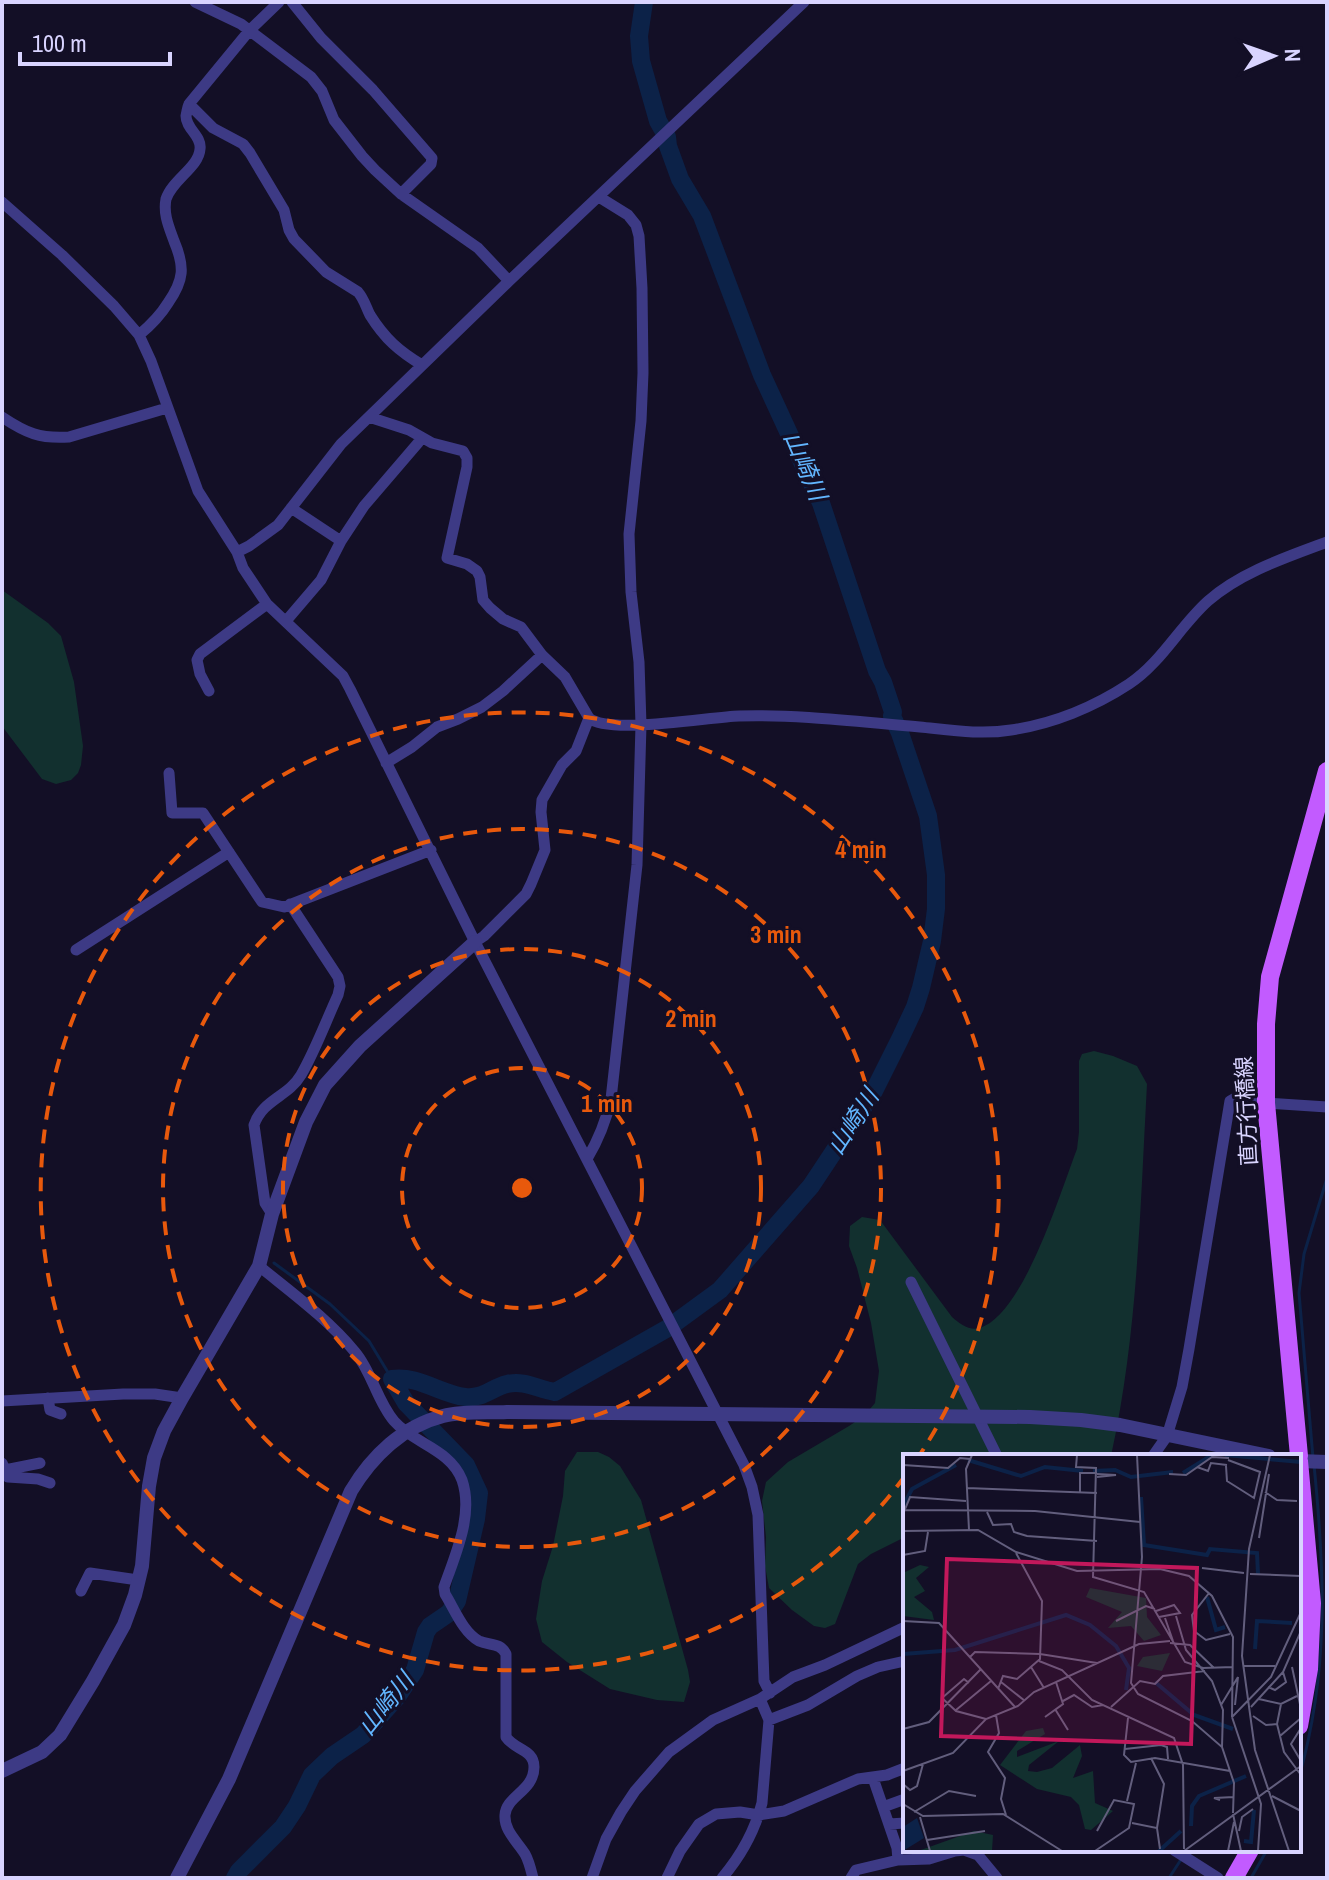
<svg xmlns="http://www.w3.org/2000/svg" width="1329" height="1880" viewBox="0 0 1329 1880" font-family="'Archivo Narrow','Noto Sans JP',sans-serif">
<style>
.green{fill:#12302f}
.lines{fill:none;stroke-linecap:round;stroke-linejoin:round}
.stream{stroke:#0c2248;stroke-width:3}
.river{stroke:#0c2248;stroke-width:18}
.minor{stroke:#3d3a85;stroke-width:11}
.tertiary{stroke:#3d3a85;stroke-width:14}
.primary{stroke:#c25bff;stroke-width:18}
.ring{fill:none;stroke:#e8590c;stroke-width:4;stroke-dasharray:14 10}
.labels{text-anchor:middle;stroke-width:6;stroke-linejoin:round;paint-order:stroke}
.street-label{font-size:22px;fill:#d9d4ff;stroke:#130f26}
.water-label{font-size:24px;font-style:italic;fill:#62b6ff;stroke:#130f26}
.inset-river{fill:none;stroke:#0c2248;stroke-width:4}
.inset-road{fill:none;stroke:#625e7d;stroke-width:2}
.view{fill:#c2185b;fill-opacity:0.15;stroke:#c2185b;stroke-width:4}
.inset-edge{fill:none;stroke:#d9d4ff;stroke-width:4}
.centre{fill:#e8590c;stroke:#130f26;stroke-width:4}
.ring-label{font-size:24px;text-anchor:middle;font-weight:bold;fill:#e8590c;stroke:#130f26;stroke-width:6;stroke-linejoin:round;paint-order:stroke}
</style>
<rect width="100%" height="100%" fill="#130f26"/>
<!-- green -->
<path class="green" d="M2,590l46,33 13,13 13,46 9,64 -2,19 -3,8 -7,7 -15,4 -14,-5 -40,-53z
M1094,1051l19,5 24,10 10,18c-7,126 -9,248 -36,372h-206v81l-34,17 -13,10 -23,60 -10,4 -11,-2 -22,-16 -23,-22 -4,-22 1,-29 -4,-36 4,-19 22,-20 61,-36 15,-10 11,-13 4,-32 -8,-48 -14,-55 -8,-22 1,-20 12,-9 18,3 72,97c8,7 17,14 28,11 44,-14 81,-138 97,-179l2,-17v-71l3,-7z
M577,1452h21l11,5 11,9 21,34 47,170 2,12 -6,20 -27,-2 -47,-11 -43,-27 -25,-20 -6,-23 6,-38 11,-35 10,-50 2,-25z"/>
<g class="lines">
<!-- stream -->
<path class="stream" d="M274,1263l56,41 39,37 23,38
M1313,1458l-14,-165 5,-39 23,-76
M1299,1777c30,-105 26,-203 15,-312
M1169,1878l13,-20
M1251,1878l16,-28"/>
<!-- river -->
<path class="river" d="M235,1878l4,-7 44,-44 14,-21 15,-31 20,-19 31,-21 34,-38 18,-27 11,-38 4,-6 19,-13 8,-12 19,-82 3,-26 -13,-28 -60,-62 -14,-24c25,-4 49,15 73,18 18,2 26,-9 42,-13 18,-4 30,5 48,8l113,-64 52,-38 91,-104 63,-95 26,-52 15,-32 6,-19 11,-47 4,-32v-34l-8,-59 -28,-83 -8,-17 1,-4 -10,-30 -6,-11 -56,-168 -59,-128 -60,-159 -22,-37 -12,-33 -1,-9 -9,-16 -17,-60 -2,-25 5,-34"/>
<!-- minor -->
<path class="minor" d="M195,2l46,22 70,53 11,14 12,29 28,36 13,14 26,24 77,54 31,33
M292,2l29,36 52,52 59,68 -1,6 -30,30
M189,104l24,24 30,16 7,9 34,57 5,20 5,9 32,33 32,20c6,7 8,15 12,23 15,24 29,36 52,50
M2,202l60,53 52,51 25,29 12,26 47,130 39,61 6,16 24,36 76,72 7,13 125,253 269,523 8,22 6,28 6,166 6,12
M139,335c12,-10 21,-19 29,-32 16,-23 17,-36 6,-62 -5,-14 -11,-27 -8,-42 6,-19 33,-32 34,-50 2,-13 -14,-20 -14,-33 0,0 2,-11 3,-12l60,-73 30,-29
M2,417c24,16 38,22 67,20l98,-29
M369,417l40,13 23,13 31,8 4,7v9l-20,91 20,6 10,7 3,6 3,23 7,8 13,11 18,8 21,28 23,22 24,41c20,17 120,-1 150,-2 60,-2 121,6 181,11 30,3 61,8 91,3 41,-6 83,-23 118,-46 32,-21 51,-58 79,-83 33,-29 79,-44 119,-59
M291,508l50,33
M237,552l12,-6 29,-21 63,-81 168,-163 295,-279
M286,621l35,-41 20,-39 23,-35 54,-63 3,-6
M209,691l-9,-17 -3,-14 3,-6 67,-50
M386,763l26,-16 25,-20 21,-8 24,-12 21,-16 39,-36
M169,773l3,40h31l59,89 22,5 147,-57
M475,942l9,-6 42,-42 5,-10 14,-34 -4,-38 1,-12 20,-35 14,-14 13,-33
M76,950l153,-98
M587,1159c12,-20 19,-38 24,-60l26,-234 4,-140 -2,-63 -8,-70 -2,-58 12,-113 2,-48 -1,-85 -3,-52 -3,-11 -8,-10 -29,-18
M272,1214l-7,-11 -11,-78c9,-26 34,-28 47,-50 14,-24 25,-54 37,-80l2,-9 -2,-9 -48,-73
M259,1266c33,27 69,53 96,86 17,20 22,49 39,69 20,23 56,28 68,59 12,35 -7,75 -18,107l1,7c10,16 18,38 34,47 11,5 21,1 27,13v83c8,13 28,12 28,30 0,24 -28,29 -29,48 -1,16 12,26 20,39 4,7 6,16 8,24
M911,1282l86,174
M48,1398l2,12 11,4
M2,1401l121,-7h32l27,4
M1153,1456l14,-20 15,-49 7,-38 41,-248 7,-4 29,6 61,4
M2,1463l6,14 30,2 12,4
M5,1470l35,-7
M81,1591l9,-18 48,7
M769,1720l39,-15 49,-29 21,-9 27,-6
M873,1778l24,70 1,12
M883,1807l22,-8
M889,1824l16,-1
M1174,1850l44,28
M592,1878l14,-39 15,-27 14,-21 34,-39 44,-32 47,-21 33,-22 32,-12 80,-38
M667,1878l13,-27 19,-27 17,-10 24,-2 19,3 25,-4 74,-32 29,-4 18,-7
M722,1878c18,-21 33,-48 40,-75l7,-83 -9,-21
M851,1878l5,-8 42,-10 31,-1 26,-8 9,-1 14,5 19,23"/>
<!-- tertiary -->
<path class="tertiary" d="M1299,1461l28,1
M2,1771l40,-19 18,-17 33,-54 31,-56 11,-30 7,-29 7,-80 5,-28 10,-27 18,-33 77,-132 13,-52 34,-92 19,-37 35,-39 115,-104
M177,1878l52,-99 122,-288c21,-35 52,-65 92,-75 20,-5 43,-3 64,-4l523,5 51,3 39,5 149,31"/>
<!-- primary -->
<path class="primary" d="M1299,1456l-33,-353v-79l4,-47 57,-206
M1299,1461l13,142 -3,66 -10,57
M1234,1878l16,-28"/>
</g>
<!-- distance rings -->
<g class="ring">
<circle cx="522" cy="1188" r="120"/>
<circle cx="522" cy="1188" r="239"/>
<circle cx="522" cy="1188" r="359"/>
<path d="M905 1476A479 479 0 1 1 919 1456"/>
</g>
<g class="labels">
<!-- street labels -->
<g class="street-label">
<text transform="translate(1246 1111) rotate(-93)" y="8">直方行橋線</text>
</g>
<!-- water labels -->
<g class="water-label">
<text transform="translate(805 466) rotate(67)" y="8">山崎川</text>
<text transform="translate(853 1122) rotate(-57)" y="8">山崎川</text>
<text transform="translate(386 1704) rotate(-51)" y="8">山崎川</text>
</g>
</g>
<!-- overview -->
<g transform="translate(903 1454)">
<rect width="398" height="398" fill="#130f26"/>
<path d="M17,111l9,2 -13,11 9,13 -11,6 18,15 2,8 -31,-4v-43zM187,134l56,10 1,19 14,18 -17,6 -13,-15 -23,2 14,-16 -36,-15zM267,199l-8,18 -25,-5 6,-9zM140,274l2,6 -28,17v6l42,-16 -30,24 -1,6 9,1 15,-4 28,-23 2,11 -9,22 20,-7 2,32 18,8 -22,19 -6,-1 -6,-24 -8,-8 -34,-8 -37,-24 26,-34zM71,377l19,4 -1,16h-74z" fill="#12302f"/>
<path d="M14,364l7,20 -21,13v-24z" fill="#0c2248"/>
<path class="inset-river" d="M322,1l76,7M65,6l53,16 24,-9 38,4M190,17l22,-1 16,7 42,-5M280,19l29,-18M238,43l3,48 63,10 3,-6 47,4 1,21M0,52l9,-17 44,-24M304,143l9,33 9,-3M352,195l2,-28 35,2M0,200l52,-4 111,-35 24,10 26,21 13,22 -3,22M252,228l39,33 39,14M288,372l1,-20 7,-10 47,-20M341,387l7,1 3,-32M256,397l22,-20"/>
<path class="inset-road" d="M174,1l-1,12 20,1 -3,109 51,15 41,70 18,6 30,-1M234,1l5,102 -11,126 7,11 54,27 30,26 12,36 -1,30M367,1l-21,94 -7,107 13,94 34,101M0,11l45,3 12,-10 10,1M323,12l1,15 27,17 6,-26 -32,-12M294,13l11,4 3,-8 16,2M194,20l19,1 -19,2M266,20l17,1 26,-18 17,1M64,34l130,5M362,38l12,8 20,1M177,39v-20h17M2,56l130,1 105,11M84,58l6,13 18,-1 3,8 13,4 70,5M0,60l7,-17 56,4M66,76l-3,-61 6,-14M0,77l75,-1 38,22 61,19 83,-2 29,7 23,20 21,41 -1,80M356,84l10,-64M0,101l22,-4 3,-19M299,114l42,5M347,120l51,2M306,139l-17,22 2,16 12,9 24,-6M253,157l18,-6 6,8 -21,4M273,162l10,34 26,31 11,29 -1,37M262,164l8,23M0,167l36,2 76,84M213,167l30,-15 9,3M267,189l20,2 24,23M67,203l5,-5 65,2 57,9M136,207l23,9 30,30 82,38 9,27 1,84M341,212h31M128,213l13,21M389,213l9,42M98,228l24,19M66,229l-5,-4 -22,19 14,13 30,8M365,233l7,3 11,-8 -3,-10 18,-41M95,235l5,-13 14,3 23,-20 2,-58 -26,-48M356,245l22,5 16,-8M160,247l11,-6 18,12 11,-2M378,250l-4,20 7,28 17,23M318,251l17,-28M332,251l3,-28M208,253l29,-26 15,3 8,-8 42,-5M348,253l32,-35M152,255l13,21M53,256l35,-29M93,261l3,18 -11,19 17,26 -4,21 5,16M350,262l13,9 11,-1M142,263l18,-13 -7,-22M329,263l29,87 -3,47M329,263l39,-40 30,-65M225,264l-4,37 7,7 24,-4 75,13M398,274l-10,16 10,17M0,275l26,-7 52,-53M377,282l21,-18M222,295l36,-4 6,2 1,12M248,304l13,26 -7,44M0,317l50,-18 33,-34 32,-13 16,-14 105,-48 31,-3M0,330l7,6 7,-4 6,-22M369,342l29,15M317,346l-6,-2 20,-1M224,347l9,-38M0,350l20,12 80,-2 59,37M11,358l35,-21 27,5M330,360l8,37M17,363l10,34M229,369l25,5 3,21M336,377l3,-14 11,-8M24,386l58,-9M192,397l34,-23 5,-24 -20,-4 -17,31M281,397l117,-85M325,397l6,-29"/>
<path class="view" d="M44,105l250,9 -6,176 -250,-8z"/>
<rect width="398" height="398" class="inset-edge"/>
</g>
<circle cx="522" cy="1188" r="12" class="centre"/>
<g class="ring-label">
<text x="861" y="858">4 min</text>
<text x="776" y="943">3 min</text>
<text x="691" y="1027">2 min</text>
<text x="607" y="1112">1 min</text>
</g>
<!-- border -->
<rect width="1329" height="1880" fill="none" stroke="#d9d4ff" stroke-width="8"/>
<!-- north arrow -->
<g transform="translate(1273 56) rotate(88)" stroke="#130f26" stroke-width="6" paint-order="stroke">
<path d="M0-6L14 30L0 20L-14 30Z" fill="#d9d4ff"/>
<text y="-12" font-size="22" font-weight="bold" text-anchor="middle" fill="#d9d4ff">N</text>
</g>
<!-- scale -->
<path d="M20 52v12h150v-12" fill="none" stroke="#d9d4ff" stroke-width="4"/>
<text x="32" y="52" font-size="24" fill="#d9d4ff" stroke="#130f26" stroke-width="6" paint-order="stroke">100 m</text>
</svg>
